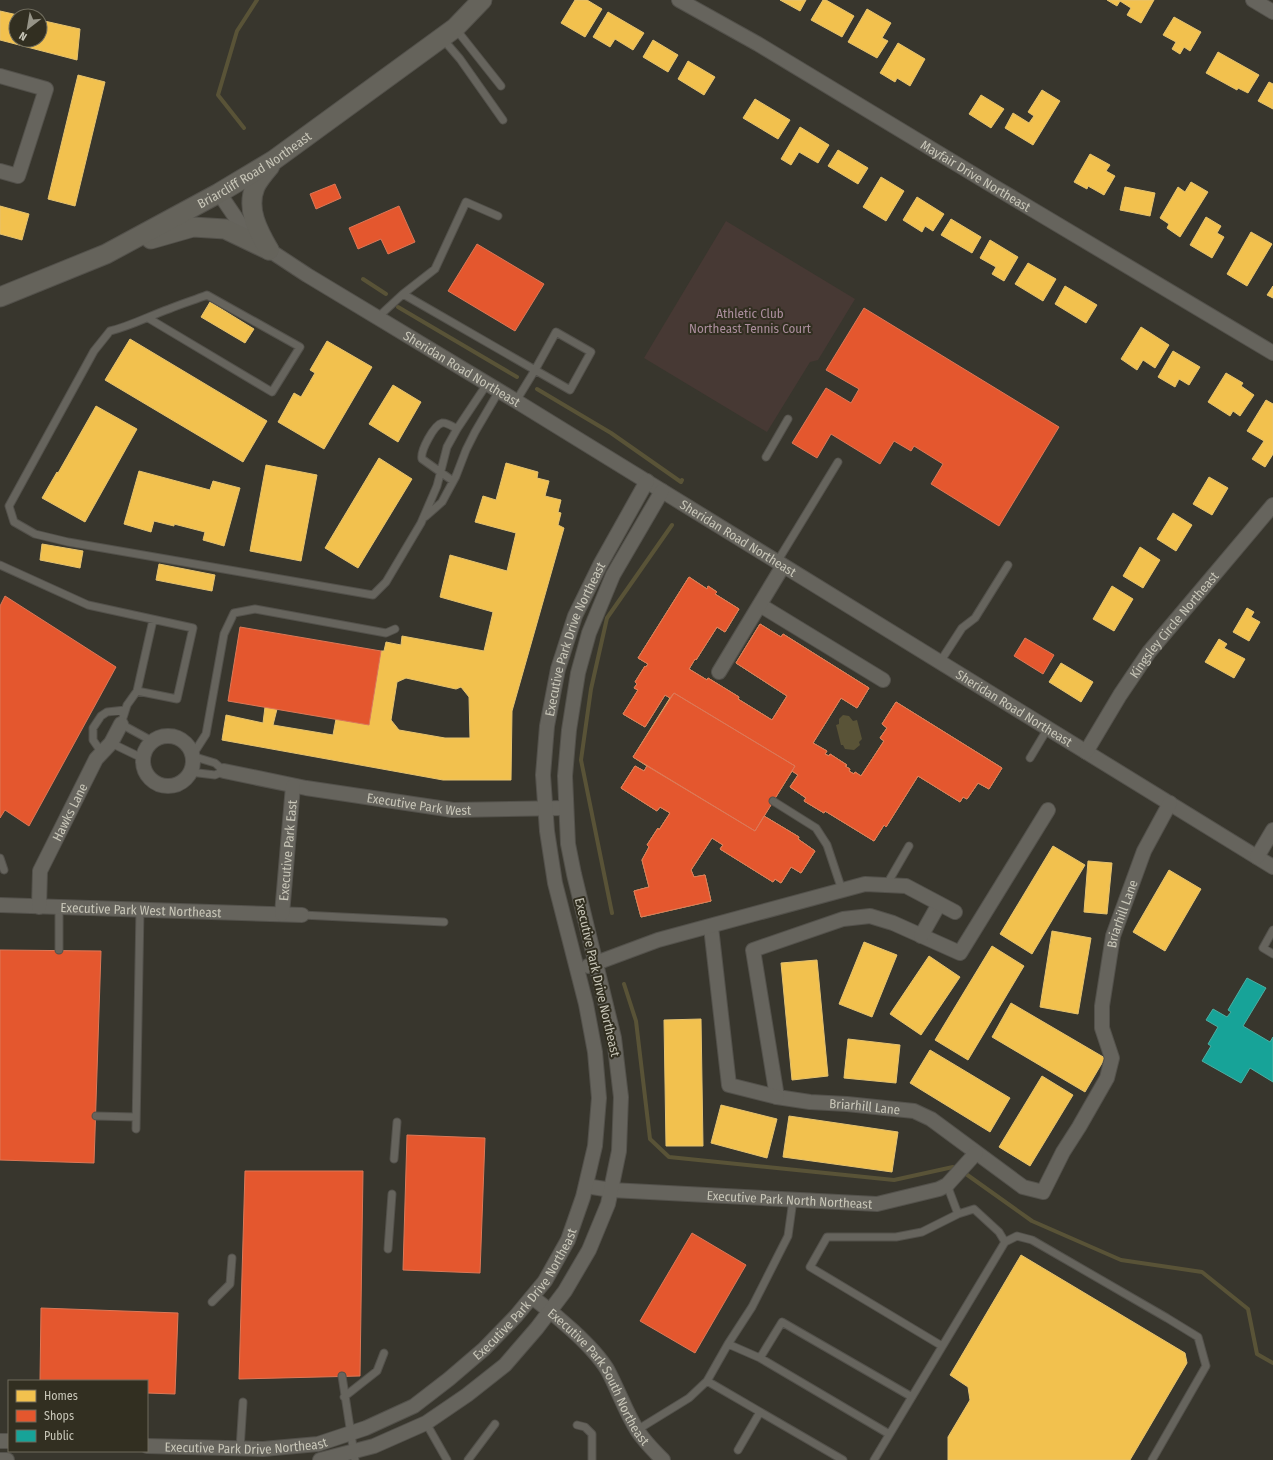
<svg xmlns="http://www.w3.org/2000/svg" width="1273" height="1460" viewBox="0 0 1273 1460" font-family="'Fira Sans Condensed',sans-serif">
<style>
.green{fill:#473934}
.water{fill:#595337}
.homes{fill:#f2c14e;stroke:#e5c26e;fill-rule:evenodd}
.shops{fill:#e4572e;stroke:#dc7857}
.public{fill:#17a398;stroke:#4caea2}
.lines{fill:none;stroke-linecap:round;stroke-linejoin:round}
.stream{stroke:#595337;stroke-width:4}
.service-casing{stroke:#53514b;stroke-width:9}
.minor-casing{stroke:#53514b;stroke-width:16}
.secondary-casing{stroke:#53514b;stroke-width:21}
.service{stroke:#66645d;stroke-width:7}
.minor{stroke:#66645d;stroke-width:14}
.secondary{stroke:#65635b;stroke-width:19}
.labels{text-anchor:middle;stroke-width:4;stroke-linejoin:round;paint-order:stroke}
.street-label{font-size:13px;fill:#c8c6b8;stroke:#322f21}
.park-label{font-size:13px;fill:#ab8e9d;stroke:#322f21}
</style>
<rect width="100%" height="100%" fill="#38362d"/>
<!-- green -->
<path class="green" d="M726,221l129,78 -37,61 -8,2 -43,70 -123,-74z"/>
<!-- water -->
<path class="water" d="M843,715l6,1 4,5 4,-1 5,19 -3,3 1,3 -6,5 -9,-1 -2,-4h-2l-5,-20 3,-1v-5z"/>
<!-- homes -->
<path class="homes" d="M575,0h12l15,9 -17,28 -24,-14z
M780,0h26l-6,11z
M823,0h3l28,16 -12,21 -31,-17z
M1107,0h47l-13,23 -14,-8 4,-7 -11,-7 -3,5z
M867,9l24,14 -9,15 6,3 -11,17 -29,-16z
M0,11l22,5h-6v24h24v-20l40,9 -3,31 -77,-20z
M608,12l36,21 -11,17 -18,-11 -5,8 -17,-10z
M1174,17l27,15 -11,19 -6,-4 -4,7 -8,-5 4,-7 -13,-7z
M653,40l25,15 -10,17 -25,-15z
M898,43l27,16 -15,27 -13,-8 -2,4 -15,-9z
M1218,52l41,23 -11,18 -10,-5 -1,2 -31,-17z
M688,61l27,16 -11,18 -26,-16z
M78,75l27,7 -30,124 -27,-7z
M1269,82l4,2v25l-15,-8z
M1042,90l18,11 -27,44 -28,-17 8,-15 16,10 5,-7 -6,-4z
M981,95l23,14 -13,19 -22,-14z
M755,99l35,21 -12,19 -35,-21z
M800,127l29,18 -11,18 -19,-11 -8,13 -10,-6z
M838,150l30,18 -10,16 -30,-18z
M1090,154l20,11 -4,6 9,5 -11,19 -16,-9 -1,3 -13,-7z
M881,177l23,14 -18,30 -23,-14z
M1191,182l17,10 -28,45 -13,-9 2,-4 -9,-6 18,-31 7,5z
M1125,187l30,6 -5,23 -30,-6z
M917,197l27,17 -11,17 -8,-5 -3,6 -19,-12z
M0,206l29,8 -7,26 -22,-6z
M1206,217l15,9 -4,7 7,4 -12,21 -22,-13z
M951,219l30,18 -9,16 -31,-18z
M1251,232l21,12 -25,42 -20,-12z
M990,240l28,17 -14,24 -12,-7 4,-7 -16,-9z
M1028,263l28,16 -13,22 -28,-17z
M1065,286l32,19 -11,18 -31,-19z
M1273,286v12l-6,-3z
M210,302l44,27 -9,14 -44,-26z
M1141,327l28,18 -14,23 -12,-8 -6,10 -16,-11z
M130,339l137,82 -24,41 -138,-82z
M327,341l45,26 -48,82 -46,-27 16,-29 7,4 14,-24 -5,-3z
M1173,351l27,16 -11,18 -10,-6 -4,8 -17,-10z
M1226,373l17,10 -2,3 13,9 -14,21 -7,-5 -3,5 -22,-14z
M393,385l28,17 -23,40 -29,-18z
M1266,400l7,4v50l-8,13 -13,-8 12,-18 -17,-10z
M96,406l41,23 -52,93 -43,-24 15,-26 1,1z
M379,458l33,21 -54,89 -33,-20z
M506,463l32,9 -1,6 12,3 -4,15 16,4 -3,12 3,1 -3,12 6,3 -52,183 -1,69h-68l-221,-40 4,-25 37,8 2,-16 12,2 -4,16 60,10 3,-16 33,6 12,-74h3l2,-9 15,3 1,-9 82,15 9,-39 -53,-15 10,-42 57,16 9,-38 -41,-11 8,-26 13,4zM406,678l50,11 5,-2 8,10 1,41h-25l-46,-8 -8,-10 6,-38z
M266,465l51,10 -16,86 -51,-10z
M139,471l71,19 3,-9 27,7 -16,58 -21,-6 2,-8 -31,-8v2l-20,-5 -3,11 -27,-8z
M1209,477l19,11 -16,27 -19,-11z
M1173,513l19,12 -16,26 -19,-12z
M42,544l41,7 -3,17 -40,-8z
M1140,547l20,13 -17,28 -20,-12z
M159,564l56,11 -3,16 -56,-11z
M689,577l18,12 1,-3 9,6 -2,2 24,15 -14,23 -8,-5 -21,33 -1,-1 -6,10 18,11 1,-2 31,19 -1,2 34,21 15,-24 -51,-33 24,-39 21,13 2,-3 86,54 -12,20 -16,-10 -28,45 14,8 -2,3 4,2 1,-2 17,11 -2,1 5,3 -1,2 5,3 1,-2 6,4 23,-35 -4,-3 7,-10 -5,-4 14,-22 106,66 -13,21 -11,-6 -11,16 -4,-2 -3,5 -42,-26 -32,51 -2,-2 -10,16 -49,-30 -1,2 -20,-12 2,-3 -16,-11 8,-12 -6,-4 -28,45 35,21 -1,2 17,12 -14,22 -10,-6 -10,16 -6,-4 -2,3 -53,-33 3,-4 -11,-7 -21,32 3,7 11,-2 6,26 -70,16 -7,-26 15,-4 -7,-27 7,-13 -2,-2 11,-17 1,2 11,-17 -10,-6 -3,4 -36,-23 14,-22 9,5 3,-5 -14,-9 37,-59 -5,-3 -20,32 -22,-13 15,-24 -4,-2 3,-4 -2,-2 10,-16 1,1 2,-3 -10,-6z
M1112,586l21,13 -19,32 -21,-12z
M1247,608l7,4 -3,5 9,5 -11,19 -16,-9z
M1219,639l8,5 -3,4 21,11 -11,19 -29,-16z
M1061,663l32,19 -12,20 -32,-20z
M1053,846l32,19 -53,89 -32,-20z
M1088,861l24,2 -5,51 -23,-2z
M1169,870l32,19 -36,62 -32,-19z
M1052,931l39,7 -13,76 -38,-7z
M864,942l33,13 -25,62 -33,-13z
M992,946l32,20 -56,94 -33,-20z
M929,956l31,21 -39,58 -31,-21z
M817,960l11,116 -36,4 -11,-117z
M1011,1003l94,55 -20,34 -93,-55z
M701,1019l2,127h-37l-2,-126z
M848,1039l52,6 -4,38 -52,-5z
M930,1050l80,48 -20,34 -80,-49z
M1042,1076l31,19 -43,71 -31,-19z
M721,1105l56,14 -10,39 -56,-15z
M789,1116l109,16 -6,40 -109,-15z
M1021,1255l164,98 2,10 -57,97h-182v-23l22,-37 -2,-13 -18,-12z"/>
<!-- shops -->
<path class="shops" d="M335,184l6,14 -25,11 -6,-15z
M399,206l16,36 -27,12 -7,-15 -23,10 -9,-21z
M477,244l67,40 -29,47 -67,-40z
M864,308l195,119 -60,99 -68,-42 12,-20 -29,-18 -3,5 -17,-10 -14,23 -49,-30 -14,24 -25,-15 34,-55 25,15 8,-14 -33,-19z
M689,577l18,12 1,-3 9,6 -2,2 24,15 -14,23 -8,-5 -21,33 -1,-1 -6,10 18,11 1,-2 31,19 -1,2 34,21 15,-24 -51,-33 24,-39 21,13 2,-3 86,54 -12,20 -16,-10 -28,45 14,8 -2,3 4,2 1,-2 17,11 -2,1 5,3 -1,2 5,3 1,-2 6,4 23,-35 -4,-3 7,-10 -5,-4 14,-22 106,66 -13,21 -11,-6 -11,16 -4,-2 -3,5 -42,-26 -32,51 -2,-2 -10,16 -49,-30 -1,2 -20,-12 2,-3 -16,-11 8,-12 -6,-4 3,-5 -121,-73 -4,5 -5,-3 -20,32 -22,-13 15,-24 -4,-2 3,-4 -2,-2 10,-16 1,1 2,-3 -10,-6z
M5,596l111,71 -87,159 -24,-16 -5,8v-212z
M240,627l141,24 -12,74 -141,-24z
M1025,638l29,17 -11,19 -29,-18z
M674,693l121,73 -40,65 -122,-74z
M635,766l9,5 3,-5 108,65 9,-15 35,21 -1,2 17,12 -14,22 -10,-6 -10,16 -6,-4 -2,3 -53,-33 3,-4 -11,-7 -21,32 3,7 11,-2 6,26 -70,16 -7,-26 15,-4 -7,-27 7,-13 -2,-2 11,-17 1,2 11,-17 -10,-6 -3,4 -36,-23z
M0,950l101,1 -7,212 -94,-3z
M407,1135l78,3 -5,135 -77,-3z
M245,1171h118l-3,205 -121,3z
M692,1233l54,32 -51,88 -55,-32z
M41,1308l137,5 -3,81 -28,-1v-12h-107z"/>
<!-- public -->
<path class="public" d="M1247,978l19,10 -23,38 27,16 3,-5v45l-23,-14 -9,15 -39,-22 9,-15 -3,-2 10,-17 -12,-7 7,-11 14,8 4,-5 -3,-2z"/>
<g class="lines">
<!-- stream -->
<path class="stream" d="M244,128l-26,-33 19,-64 20,-31
M363,279l23,15
M398,307l119,70
M537,389l74,44 70,49 1,-2
M612,913l-31,-153 10,-71 16,-71 65,-93
M624,984l12,37 14,118 19,18 225,23 59,-13
M966,1174l66,47 89,39 81,12 46,37 9,45 16,9"/>
<!-- service casing -->
<g class="service-casing">
<path id="service" d="M455,28l46,58
M442,38l18,21 43,61
M403,294l32,-25 31,-67 32,14
M148,318l124,74 28,-45 -93,-52c-13,5 -26,9 -38,14 -20,7 -38,17 -59,22l-16,20 -85,155 5,16 21,12 33,8 305,53 13,-13 35,-59 16,-37 10,-39 10,-18 30,-45
M377,318l26,-24 132,76 -19,31
M556,332l35,20 -21,38 -35,-20z
M766,457l22,-38
M453,481l-31,-22c-2,-8 12,-34 20,-36 5,-1 11,4 15,6
M425,517l17,-15 14,-26 10,-26 9,-18 24,-41
M777,562l61,-100
M0,565l88,40 105,23 -16,71 -40,-8 16,-71
M940,662l22,-34 13,-10 33,-53
M137,691l-10,14 -6,19 31,17
M111,743l31,15
M102,753l-9,-13v-12l8,-12 6,-4 18,-2
M1030,758l18,-30
M190,772l25,3 9,-4 -9,-8 -23,-7 14,-22 18,-100 10,-21 21,-4 131,24 9,-4
M773,801l43,27 11,17 15,45
M0,858l4,12
M887,884l22,-38
M302,915l142,7
M1273,930l-10,18 10,6
M59,950v-43
M96,1116l40,1
M136,1129l4,-220
M394,1159l3,-37
M1005,1242l12,-6 15,4 135,78 31,19 8,29 -54,94
M388,1249l4,-55
M212,1302l18,-18 2,-26
M728,1344l32,14 129,76
M942,1346l-132,-79 17,-30h69l26,-5 36,-18
M760,1358l22,-36 130,75
M342,1376l13,84
M707,1381l136,79
M344,1397l33,-26 7,-18
M426,1423l21,37
M577,1425l8,2 7,7v26
M637,1430l52,-32 18,-17 21,-37 24,-37 36,-71 5,-36
M240,1449l3,-47
M738,1450l22,-38
M468,1460l27,-36
M874,1460l131,-218 -6,-10 -25,-23 -16,5 -11,-29"/>
</g>
<!-- minor casing -->
<g class="minor-casing">
<g id="minor">
<path id="s1" d="M679,0l79,44 240,145 275,164"/>
<path d="M1253,0l20,12"/>
<path d="M0,76l46,13 -28,87 -18,-5"/>
<path id="s2" d="M219,193l21,31 29,26 38,25 209,126 757,466"/>
<path d="M760,605l123,75"/>
<path d="M719,672l64,-106"/>
<circle cx="168" cy="761" r="25"/>
<path id="s3" d="M1086,752l34,-57 29,-43 124,-147"/>
<path id="s4" d="M224,771l82,17 147,22 113,-2"/>
<path id="s5" d="M1048,810l-88,143 -67,-30 -23,-7 -27,3 -90,31 24,147 33,5 37,2 67,7 17,8 92,68 20,5 20,-40 16,-25 28,-49 5,-20 -10,-30v-22l11,-70 31,-85 26,-48"/>
<path d="M1257,857l16,-27"/>
<path id="s6" d="M0,905l302,10"/>
<path id="s7" d="M39,907l1,-36 56,-112 15,-16 10,-19"/>
<path id="s8" d="M282,914l11,-128"/>
<path d="M711,927l18,158 48,12"/>
<path d="M921,936l18,-32"/>
<path d="M588,966l70,-26 207,-56 41,2 49,26"/>
<path id="s9" d="M586,1186l25,4 266,14 62,-15 8,-4 29,-32"/>
<path id="s10" d="M532,1297c23,17 60,48 75,72 11,20 18,42 30,61 7,11 17,21 26,30"/>
<path d="M0,1441h9"/>
<path id="s11" d="M147,1446l116,3 55,-5 48,-16 48,-22 35,-27 35,-30 32,-33 29,-35 23,-41 15,-43 12,-51 4,-48 -4,-46 -9,-48 -31,-121 -8,-52 -4,-56 4,-49 11,-57 17,-53 25,-51 47,-84"/>
<path d="M0,1460h7"/>
<path d="M320,1460l54,-14 52,-23 41,-28 38,-30 32,-37 28,-37 24,-41 19,-46 11,-53 2,-54 -7,-59 -40,-164 -6,-30 -3,-68 4,-46 9,-57 11,-40 24,-58 49,-84"/>
</g>
</g>
<!-- secondary casing -->
<g class="secondary-casing">
<g id="secondary">
<path d="M151,239l42,-12 32,2 44,21"/>
<path d="M269,250c-11,-19 -23,-41 -14,-63 3,-7 10,-15 15,-21"/>
<path id="s12" d="M0,297l106,-43 113,-61 55,-33 181,-132 27,-28"/>
</g>
</g>
<!-- service -->
<use href="#service" class="service"/>
<!-- minor -->
<use href="#minor" class="minor"/>
<!-- secondary -->
<use href="#secondary" class="secondary"/>
</g>
<g class="labels">
<!-- street labels -->
<g class="street-label">
<text dy="5" stroke="none"><textPath href="#s12" startOffset="285">Briarcliff Road Northeast</textPath></text>
<text dy="5" stroke="none"><textPath href="#s1" startOffset="345">Mayfair Drive Northeast</textPath></text>
<text dy="5" stroke="none"><textPath href="#s2" startOffset="303">Sheridan Road Northeast</textPath></text>
<text dy="5" stroke="none"><textPath href="#s2" startOffset="627">Sheridan Road Northeast</textPath></text>
<text dy="5" stroke="none"><textPath href="#s3" startOffset="155">Kingsley Circle Northeast</textPath></text>
<text dy="5" stroke="none"><textPath href="#s11" startOffset="1119">Executive Park Drive Northeast</textPath></text>
<text dy="5" stroke="none"><textPath href="#s2" startOffset="951">Sheridan Road Northeast</textPath></text>
<text dy="5" stroke="none"><textPath href="#s4" startOffset="198">Executive Park West</textPath></text>
<text dy="5" stroke="none"><textPath href="#s7" startOffset="102">Hawks Lane</textPath></text>
<text dy="5" stroke="none"><textPath href="#s8" startOffset="64">Executive Park East</textPath></text>
<text dy="5" stroke="none"><textPath href="#s6" startOffset="141">Executive Park West Northeast</textPath></text>
<text dy="5" stroke="none"><textPath href="#s5" startOffset="1128">Briarhill Lane</textPath></text>
<text transform="translate(598 977) rotate(77)" y="5">Executive Park Drive Northeast</text>
<text dy="5" stroke="none"><textPath href="#s5" startOffset="625">Briarhill Lane</textPath></text>
<text dy="5" stroke="none"><textPath href="#s9" startOffset="204">Executive Park North Northeast</textPath></text>
<text dy="5" stroke="none"><textPath href="#s11" startOffset="434">Executive Park Drive Northeast</textPath></text>
<text dy="5" stroke="none"><textPath href="#s10" startOffset="106">Executive Park South Northeast</textPath></text>
<text dy="5" stroke="none"><textPath href="#s11" startOffset="99">Executive Park Drive Northeast</textPath></text>
</g>
<!-- park labels -->
<g class="park-label">
<text x="750" y="318">Athletic Club<tspan x="750" dy="15">Northeast Tennis Court</tspan></text>
</g>
</g>
<!-- legend -->
<rect x="8" y="1380" width="140" height="72" fill="#322f21" stroke="#6e6b5d"/>
<rect x="16" y="1390" width="20" height="12" fill="#f2c14e" stroke="#6e6b5d"/>
<text x="44" y="1400" font-size="12" fill="#c8c6b8">Homes</text>
<rect x="16" y="1410" width="20" height="12" fill="#e4572e" stroke="#6e6b5d"/>
<text x="44" y="1420" font-size="12" fill="#c8c6b8">Shops</text>
<rect x="16" y="1430" width="20" height="12" fill="#17a398" stroke="#6e6b5d"/>
<text x="44" y="1440" font-size="12" fill="#c8c6b8">Public</text>
<!-- north arrow -->
<g transform="translate(28 28) rotate(211)"><circle r="19" fill="#322f21" stroke="#6e6b5d"/>
<path d="M0-3L7 15L0 10L-7 15Z" fill="#969487"/>
<text y="-6" font-size="11" font-weight="bold" text-anchor="middle" fill="#c8c6b8">N</text>
</g>
</svg>
